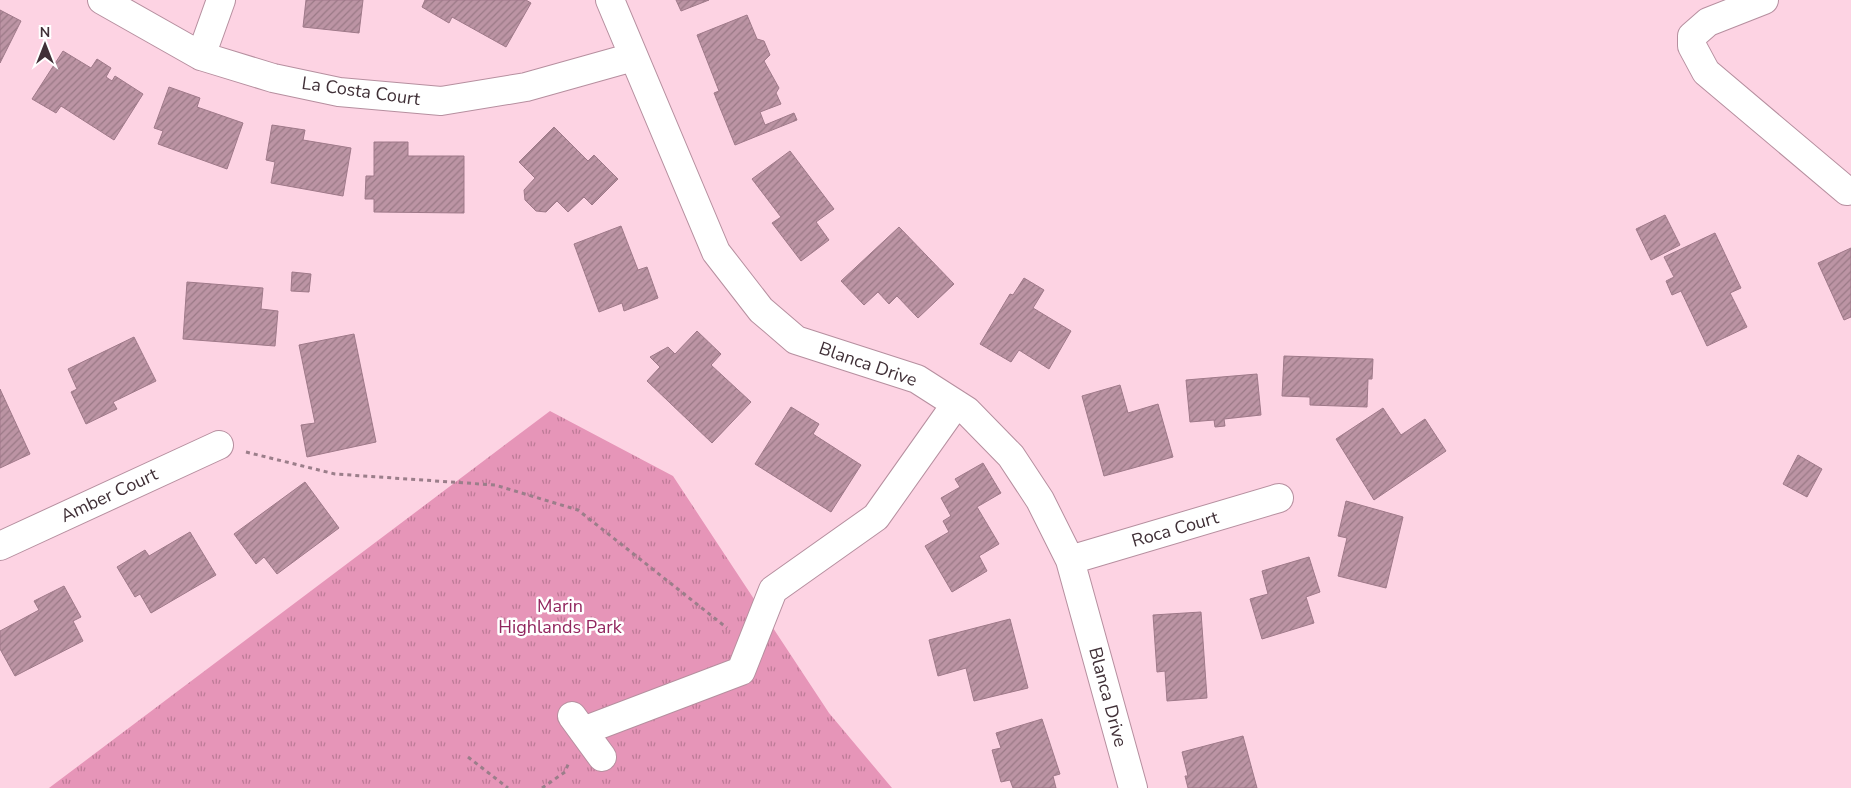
<svg xmlns="http://www.w3.org/2000/svg" width="1851" height="788" viewBox="0 0 1851 788" font-family="'Nunito Sans',sans-serif">
<style>
.grass{fill:url(#grass-tufts)}
.building{fill:url(#building-hatch);stroke:#9f7989}
.lines{fill:none;stroke-linecap:round;stroke-linejoin:round}
.minor-casing{stroke:#b68f9f;stroke-width:30}
.path{stroke:#9b7e8a;stroke-width:3;stroke-dasharray:4 4;stroke-linecap:butt}
.minor{stroke:#fff;stroke-width:28}
.labels{text-anchor:middle;stroke-width:5;stroke-linejoin:round;paint-order:stroke}
.street-label{font-size:18px;fill:#403037;stroke:#fff}
.park-label{font-size:18px;fill:#91255e;stroke:#fff}
</style>
<defs>
<pattern id="grass-tufts" width="24" height="20" patternUnits="userSpaceOnUse" patternTransform="scale(1.25)"><rect width="24" height="20" fill="#e695b8"/><path d="M3 7l-1-3M5 7V3M7 7l1-3M15 17l-1-3M17 17v-4M19 17l1-3" fill="none" stroke="#bc7a96"/></pattern>
<pattern id="building-hatch" width="6" height="6" patternUnits="userSpaceOnUse" patternTransform="scale(1.25)"><rect width="6" height="6" fill="#bc94a4"/><path d="M-1 1l2-2M0 6l6-6M5 7l2-2" fill="none" stroke="#9a7986"/></pattern>
</defs>
<rect width="100%" height="100%" fill="#fdd3e3"/>
<!-- grass -->
<path class="grass" d="M550,411l123,65 156,237 63,75h-843z"/>
<!-- building -->
<path class="building" d="M306,0h57l-4,33 -56,-6z
M425,0h101l5,3 -25,44 -54,-30 -3,6 -27,-16z
M676,0h33l-28,11z
M0,10l21,11 -21,42z
M747,15l10,24 7,2 6,14 -6,6 15,27 -3,5 5,11 -21,8 5,13 29,-12 3,7 -62,25 -21,-52 5,-2 -22,-56z
M63,51l28,17 6,-9 14,9 -5,9 6,4 3,-5 28,18 -29,46 -53,-34 -5,7 -24,-14z
M169,87l31,11 -3,9 46,16 -16,46 -69,-25 5,-13 -9,-3z
M272,125l33,5 -2,10 48,8 -8,48 -72,-13 4,-21 -9,-2z
M554,127l34,34 6,-6 24,24 -26,26 -8,-8 -16,15 -11,-11 -11,11 -10,-1 -11,-11 -1,-10 11,-12 -16,-16z
M374,142h34v14h56v57l-90,-1v-13h-9l1,-23h8z
M790,151l44,58 -18,13 13,18 -28,21 -29,-38 9,-6 -29,-38z
M1665,215l15,30 -29,15 -15,-31z
M621,226l17,44 9,-3 11,31 -34,13 -2,-8 -23,9 -25,-68z
M899,227l55,57 -36,34 -21,-22 -8,8 -11,-12 -14,13 -23,-24z
M1715,233l26,55 -11,5 17,34 -40,19 -26,-55 -9,4 -6,-14 8,-4 -10,-20z
M1851,248v69l-7,3 -26,-57z
M292,272l19,2 -2,18 -18,-1z
M1024,278l20,12 -11,18 38,23 -22,38 -30,-19 -8,12 -31,-18 30,-50 3,1z
M187,282l76,6 -2,21 17,2 -3,35 -92,-7z
M697,331l24,23 -10,11 40,37 -39,41 -65,-62 13,-14 -10,-10 18,-10 7,7z
M354,334l22,108 -69,15 -6,-32 14,-2 -16,-78z
M134,337l22,44 -43,21 4,7 -31,15 -15,-32 6,-3 -9,-20z
M1284,356l89,3 -1,20h-4l-1,28 -57,-2v-8l-28,-1z
M1257,374l4,41 -37,4 1,7 -10,1 -1,-7 -24,2 -4,-42z
M1120,385l8,28 30,-9 15,53 -69,19 -22,-80z
M0,389l30,65 -30,14z
M791,407l28,17 -6,10 48,31 -30,47 -76,-48z
M1383,408l18,27 24,-16 21,32 -72,49 -38,-61z
M1798,455l24,14 -15,28 -24,-13z
M983,463l18,30 -24,14 22,37 -20,12 8,15 -35,21 -27,-46 24,-14 -6,-11 8,-5 -10,-18 19,-11 -5,-8z
M305,482l34,46 -62,46 -13,-17 -8,7 -22,-30z
M1346,501l57,16 -17,71 -48,-12 9,-38 -9,-2z
M190,532l26,43 -65,38 -11,-19 -5,3 -18,-30 28,-17 4,6z
M1309,557l11,35 -14,5 8,26 -52,16 -12,-40 18,-5 -6,-23z
M64,586l17,31 -8,4 10,20 -68,35 -15,-27v-18l39,-21 -5,-9z
M1201,612l6,86 -40,3 -2,-30 -8,1 -4,-57z
M1010,619l18,69 -54,13 -8,-33 -28,8 -9,-36z
M1042,719l18,55 -7,2 3,12h-43l-3,-8 -9,2 -9,-32 9,-2 -5,-15z
M1243,736l14,52h-69l-3,-12h3l-6,-24z"/>
<g class="lines">
<!-- minor casing -->
<g class="minor-casing">
<path id="minor" d="M102,0l99,56 72,22 66,14 102,9 85,-14 107,-30
M610,0l106,252 45,58 35,30 121,39 50,32 44,45 29,44 30,60 63,228
M1764,0l-56,22 -16,14v10l14,26 141,119
M201,56l20,-56
M0,546l219,-101
M1070,560l209,-62
M572,716l30,41
M583,731l158,-60 32,-81 103,-73 80,-113"/>
</g>
<!-- path -->
<path class="path" d="M246,452l89,22 160,11 83,25 149,118
M468,757l40,31
M542,788l23,-16 4,-10"/>
<!-- minor -->
<use href="#minor" class="minor"/>
</g>
<g class="labels">
<!-- street labels -->
<g class="street-label">
<text transform="translate(361 91) rotate(8)" y="6">La Costa Court</text>
<text transform="translate(868 364) rotate(19)" y="6">Blanca Drive</text>
<text transform="translate(109 495) rotate(-25)" y="6">Amber Court</text>
<text transform="translate(1175 529) rotate(-16)" y="6">Roca Court</text>
<text transform="translate(1108 697) rotate(75)" y="6">Blanca Drive</text>
</g>
<!-- park labels -->
<g class="park-label">
<text x="560" y="612">Marin<tspan x="560" dy="21">Highlands Park</tspan></text>
</g>
</g>
<!-- north arrow -->
<g transform="translate(45 45)" stroke="#ffffff" stroke-width="4" paint-order="stroke">
<path d="M0-4L9 19L0 12L-9 19Z" fill="#403037"/>
<text y="-8" font-size="14" font-weight="bold" text-anchor="middle" fill="#403037">N</text>
</g>
</svg>
